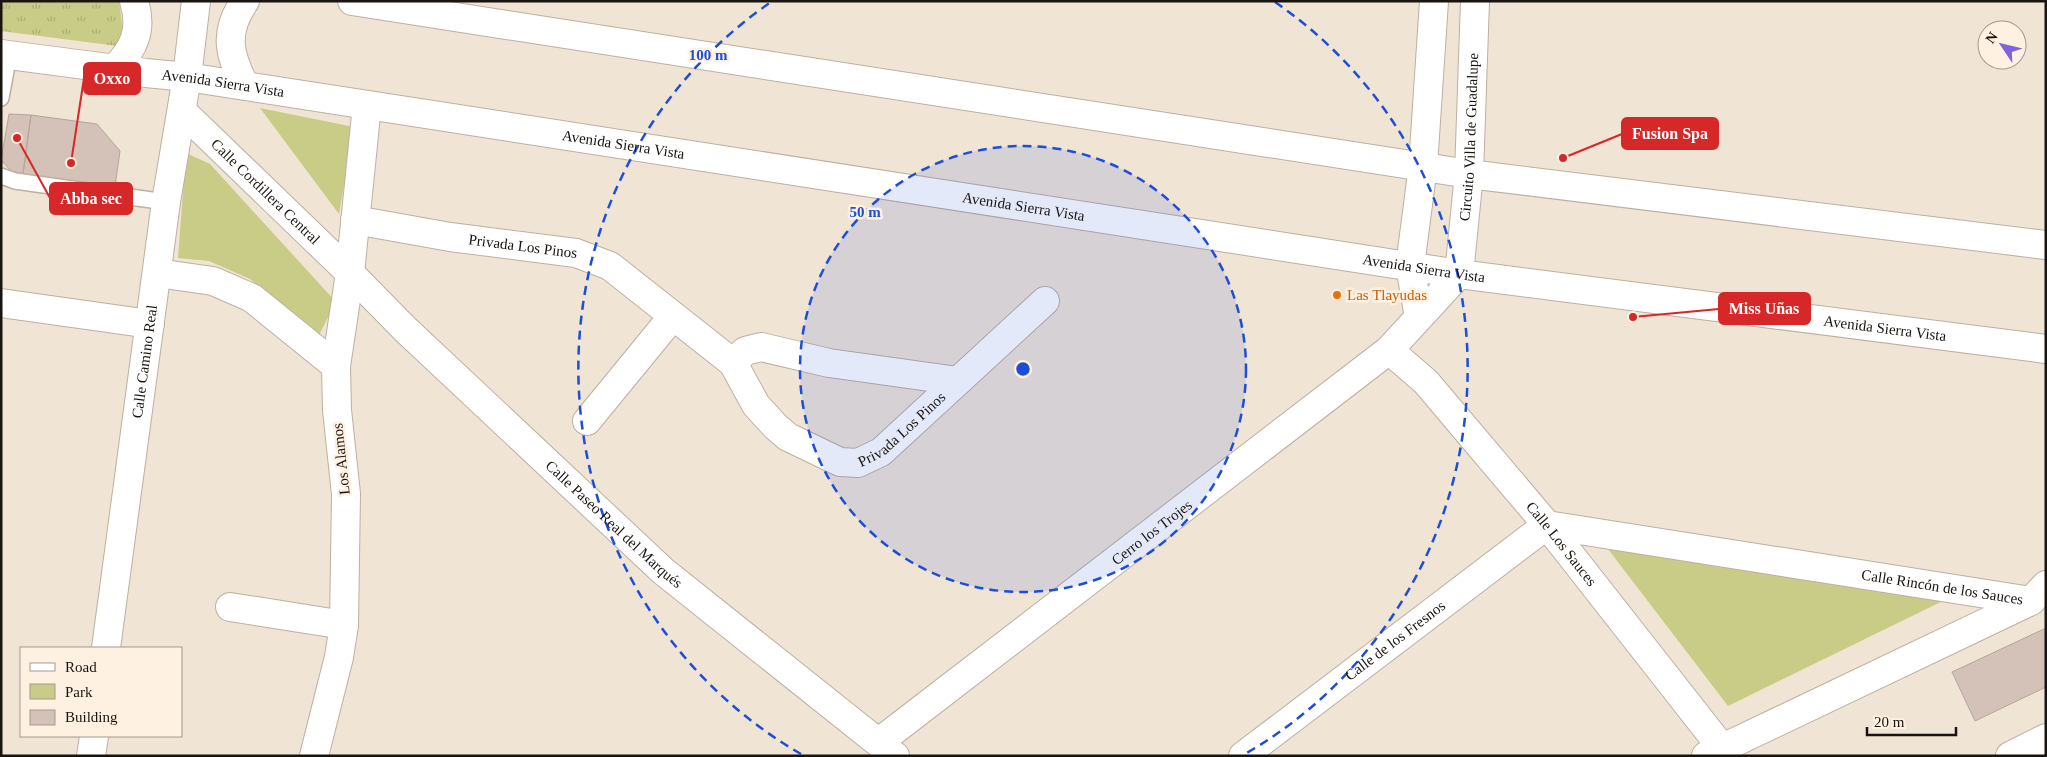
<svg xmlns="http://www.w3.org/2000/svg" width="2047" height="757" viewBox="0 0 2047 757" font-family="'Times New Roman',serif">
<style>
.grass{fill:url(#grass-tufts)}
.park{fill:#c9cc86}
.building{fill:#d4c2b8;stroke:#b6a49b}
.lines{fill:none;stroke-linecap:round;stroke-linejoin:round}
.lane-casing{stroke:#bcb0a1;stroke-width:18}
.street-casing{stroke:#bcb0a1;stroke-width:30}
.secondary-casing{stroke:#bcb0a1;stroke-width:30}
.lane{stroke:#fff;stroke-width:15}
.street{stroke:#fff;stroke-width:28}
.secondary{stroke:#fff;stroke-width:28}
.ring{fill:none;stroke:#1d4ed8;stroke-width:2.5;stroke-dasharray:9 6}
.food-dot{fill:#e8710a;stroke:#fef1e2;stroke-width:2}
.labels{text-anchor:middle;stroke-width:5;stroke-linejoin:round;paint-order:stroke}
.street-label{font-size:15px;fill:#19140f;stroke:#fef1e2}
.food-label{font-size:15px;fill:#c56008;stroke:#fef1e2;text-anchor:start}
.centre{fill:#1d4ed8;stroke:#fef1e2;stroke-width:2.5}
.ring-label{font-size:15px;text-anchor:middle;font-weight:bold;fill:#1d4ed8;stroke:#fef1e2;stroke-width:5;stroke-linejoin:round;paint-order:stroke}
.leader{fill:none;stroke:#d62828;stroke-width:2}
.callout-dot{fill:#d62828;stroke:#fef1e2;stroke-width:2}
.callout{fill:#d62828;stroke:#d62828;stroke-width:2}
.callout-label{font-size:16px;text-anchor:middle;font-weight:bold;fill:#fff}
</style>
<defs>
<pattern id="grass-tufts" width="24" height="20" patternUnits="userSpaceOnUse" patternTransform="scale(1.25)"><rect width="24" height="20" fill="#c9cc86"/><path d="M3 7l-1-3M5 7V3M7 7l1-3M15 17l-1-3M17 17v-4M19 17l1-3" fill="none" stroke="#acae72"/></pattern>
</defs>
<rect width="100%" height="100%" fill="#f0e4d5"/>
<!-- grass -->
<path class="grass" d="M1,1h118l6,46 -124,-16z"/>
<!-- park -->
<path class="park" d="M260,108l94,19 -15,87z
M186,153l24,11 126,138 -17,33 -69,-56 -41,-18 -31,-3z
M1608,549l345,47 -225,110z"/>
<!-- building -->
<path class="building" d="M9,114l22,1 -8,59 -12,-3 -10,-11z
M31,115l66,9 23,27 -5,36 -92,-13z
M2046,628v59l-71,34 -23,-49z"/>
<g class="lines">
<!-- lane casing -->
<g class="lane-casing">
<path id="lane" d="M1,98l8,-43
M1,176l14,5 151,21"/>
</g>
<!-- street casing -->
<g class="street-casing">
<g id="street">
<path id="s1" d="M182,111l168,162 55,56 258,242 232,185"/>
<path id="s2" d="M355,220l95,17 126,16 34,13 123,97 23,42 19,21 13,11 52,25 18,1 23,-11 164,-151"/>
<path d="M157,273l56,8 39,17 84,68"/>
<path d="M1,303l149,21"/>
<path d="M1419,317l-9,-51 13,-100 11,-165"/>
<path id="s3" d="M1389,350l37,32 121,143 175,223"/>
<path d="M733,363l12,-12 16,-4 68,16 129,18"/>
<path d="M587,421l86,-105"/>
<path d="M230,607l114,18"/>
<path id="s4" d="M106,648l60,-446 21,-125"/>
<path id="s5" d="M879,742l510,-392 70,-76 10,-100 6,-173"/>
<path d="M91,756l3,-20"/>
<path d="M314,756l25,-99 5,-32 2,-131 -9,-84 -1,-44 14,-93 17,-168"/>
<path id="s6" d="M1243,756l304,-231 484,76"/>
<path d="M1706,756l325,-155 15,-16"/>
</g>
</g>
<!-- secondary casing -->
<g class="secondary-casing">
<g id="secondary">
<path d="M352,1l1117,173 577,71"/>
<path id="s7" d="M1,54l145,19 41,4 1272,197 587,75"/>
<path d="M114,69c20,-20 29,-39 20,-68"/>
<path d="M187,77l9,-76"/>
<path d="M245,86c-16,-31 -22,-54 0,-85"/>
<path d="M2010,756l36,-18"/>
</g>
</g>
<!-- lane -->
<use href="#lane" class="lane"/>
<!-- street -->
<use href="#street" class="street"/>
<!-- secondary -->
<use href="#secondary" class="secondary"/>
</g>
<!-- distance rings -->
<circle cx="1023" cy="369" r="223" fill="#1d4ed8" fill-opacity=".12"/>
<g class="ring">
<circle cx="1023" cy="369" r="223"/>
<path d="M801 754A445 445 0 0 1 771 2M1275 2A445 445 0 0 1 1245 754"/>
</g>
<!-- markers -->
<circle class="food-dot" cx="1337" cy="295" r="5"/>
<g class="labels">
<!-- street labels -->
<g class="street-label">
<text dy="5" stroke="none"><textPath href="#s7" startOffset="224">Avenida Sierra Vista</textPath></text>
<text dy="5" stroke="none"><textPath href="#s5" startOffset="884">Circuito Villa de Guadalupe</textPath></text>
<text dy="5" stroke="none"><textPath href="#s7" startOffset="629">Avenida Sierra Vista</textPath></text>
<text dy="5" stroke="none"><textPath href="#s1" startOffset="116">Calle Cordillera Central</textPath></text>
<text dy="5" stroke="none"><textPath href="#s7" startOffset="1034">Avenida Sierra Vista</textPath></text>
<text dy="5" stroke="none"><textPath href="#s2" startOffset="170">Privada Los Pinos</textPath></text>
<text dy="5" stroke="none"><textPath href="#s7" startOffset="1439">Avenida Sierra Vista</textPath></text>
<text dy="5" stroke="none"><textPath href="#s7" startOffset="1904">Avenida Sierra Vista</textPath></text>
<text dy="5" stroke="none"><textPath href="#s4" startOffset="289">Calle Camino Real</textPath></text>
<text dy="5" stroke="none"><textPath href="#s2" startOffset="641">Privada Los Pinos</textPath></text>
<text transform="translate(341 459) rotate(-96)" y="5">Los Alamos</text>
<text dy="5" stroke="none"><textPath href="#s1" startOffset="598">Calle Paseo Real del Marqués</textPath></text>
<text dy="5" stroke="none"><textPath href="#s5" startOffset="344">Cerro los Trojes</textPath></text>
<text dy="5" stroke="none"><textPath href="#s3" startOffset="260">Calle Los Sauces</textPath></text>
<text dy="5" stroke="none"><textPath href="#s6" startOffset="782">Calle Rincón de los Sauces</textPath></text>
<text dy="5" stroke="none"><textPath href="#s6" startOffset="191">Calle de los Fresnos</textPath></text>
</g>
<!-- food labels -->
<g class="food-label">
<text x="1347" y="300">Las Tlayudas</text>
</g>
</g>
<circle cx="1023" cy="369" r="8" class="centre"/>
<g class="ring-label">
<text x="708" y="60">100 m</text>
<text x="865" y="217">50 m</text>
</g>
<!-- callouts -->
<path class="leader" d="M71 163L84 78M1563 158L1622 134M17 138L50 198M1633 317L1719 309"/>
<g class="callout-dot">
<circle cx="71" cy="163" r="5"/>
<circle cx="1563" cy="158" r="5"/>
<circle cx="17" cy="138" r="5"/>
<circle cx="1633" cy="317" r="5"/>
</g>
<g class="callout">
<rect x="84" y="63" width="56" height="31" rx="5"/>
<rect x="1622" y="118" width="96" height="31" rx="5"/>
<rect x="50" y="183" width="82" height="31" rx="5"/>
<rect x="1719" y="293" width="91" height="31" rx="5"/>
</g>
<g class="callout-label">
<text x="112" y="84">Oxxo</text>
<text x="1670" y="139">Fusion Spa</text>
<text x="91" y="204">Abba sec</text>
<text x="1764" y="314">Miss Uñas</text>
</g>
<!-- border -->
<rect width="2047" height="757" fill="none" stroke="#19140f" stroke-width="5"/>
<!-- legend -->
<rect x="20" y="647" width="162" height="90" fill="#fef1e2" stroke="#a2998e"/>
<rect x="30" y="663" width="25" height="8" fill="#ffffff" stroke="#a2998e"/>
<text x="65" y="672" font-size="15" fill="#19140f">Road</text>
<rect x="30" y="684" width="25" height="15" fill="#c9cc86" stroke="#a2998e"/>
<text x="65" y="697" font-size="15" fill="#19140f">Park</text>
<rect x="30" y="710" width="25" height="15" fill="#d4c2b8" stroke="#a2998e"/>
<text x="65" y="722" font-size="15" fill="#19140f">Building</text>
<!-- north arrow -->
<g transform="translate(2002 45) rotate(305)"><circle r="24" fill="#fef1e2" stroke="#a2998e"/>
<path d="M0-4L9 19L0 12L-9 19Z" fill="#7f62dd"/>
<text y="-8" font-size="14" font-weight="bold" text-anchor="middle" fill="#19140f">N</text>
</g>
<!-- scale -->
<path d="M1867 727v8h89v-8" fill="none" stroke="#19140f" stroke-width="2.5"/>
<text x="1874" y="727" font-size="15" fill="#19140f" stroke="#fef1e2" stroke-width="4" paint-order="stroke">20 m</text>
</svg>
